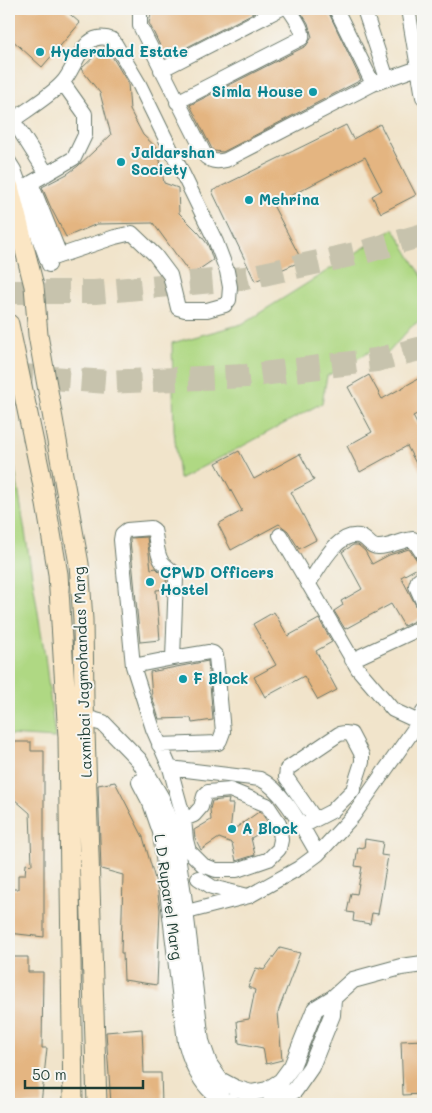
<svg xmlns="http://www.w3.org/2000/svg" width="432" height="1113" viewBox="0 0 432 1113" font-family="Mali,sans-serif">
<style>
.green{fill:#afd883;stroke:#678a5c}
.building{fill:#e4b581}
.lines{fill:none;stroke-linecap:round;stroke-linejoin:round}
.motorway-tunnel{stroke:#c7c3ad;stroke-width:24;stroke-dasharray:24 12;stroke-linecap:butt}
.minor-casing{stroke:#687769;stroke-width:16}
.tertiary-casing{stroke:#687769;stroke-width:18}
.secondary-casing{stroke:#687769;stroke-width:21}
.minor{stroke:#fff;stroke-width:14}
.tertiary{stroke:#fff;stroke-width:16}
.secondary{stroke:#fbe6c4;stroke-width:19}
.culture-dot{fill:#0f9aa8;stroke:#f6f6f2;stroke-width:2}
.labels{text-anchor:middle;stroke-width:4;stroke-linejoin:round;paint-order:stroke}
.culture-label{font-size:15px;font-weight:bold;fill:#0d838f;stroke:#f6f6f2;text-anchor:start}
.street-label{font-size:15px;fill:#1f3d34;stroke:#f6f6f2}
</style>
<rect width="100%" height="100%" fill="#f6f6f2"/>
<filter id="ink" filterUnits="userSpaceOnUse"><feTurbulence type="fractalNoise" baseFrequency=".02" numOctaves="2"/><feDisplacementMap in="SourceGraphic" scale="10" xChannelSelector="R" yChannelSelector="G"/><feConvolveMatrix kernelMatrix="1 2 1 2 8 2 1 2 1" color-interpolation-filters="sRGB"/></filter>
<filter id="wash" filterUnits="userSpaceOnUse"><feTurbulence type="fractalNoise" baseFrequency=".0096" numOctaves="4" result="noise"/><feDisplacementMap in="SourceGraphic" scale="20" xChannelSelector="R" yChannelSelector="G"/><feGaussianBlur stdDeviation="1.12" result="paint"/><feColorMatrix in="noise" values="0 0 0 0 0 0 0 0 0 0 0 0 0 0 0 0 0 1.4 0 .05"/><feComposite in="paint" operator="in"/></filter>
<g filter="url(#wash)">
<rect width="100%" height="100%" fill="#f1e4cb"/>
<!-- green -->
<path class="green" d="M394,229l29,49v40l-12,9 -23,26 -17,-2 -44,25 -5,27 -81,44 -62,32 -5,-48 -2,-88 70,-19z
M9,432l36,224 10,82 -46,-3z"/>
<g id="blocks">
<!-- building -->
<path class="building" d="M9,9h55l16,14 -38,44 -33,-30z
M152,9h109l-95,49 -17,-35z
M299,9h28l34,71 -138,72 -10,-1 -23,-46 116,-59 6,-9 -4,-14z
M104,47h2l4,6 18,30 2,27 13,25 15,14 6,34 14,5 1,25 20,20 9,12 5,15 -22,15 -38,-52 -56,1 -31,13 -15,-29 -9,-21 25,-13 11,-8 33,-31 -11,-42 -19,-24z
M380,124l36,71 -35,18 -9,-17 10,-6 -17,-33 -92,48 29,56 -47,20 -43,-90 134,-66 7,14z
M369,375l13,24 41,-23v35l-10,5 10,20v41l-16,-31 -47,26 -13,-26 25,-14 -24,-45z
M239,451l15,28 46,-25 14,26 -23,12 25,48 -17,9 -11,-18 -9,-7 -48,26 -13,-26 24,-13 -26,-48z
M147,537l4,32 5,-1 10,10 1,11 -11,1 4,50 -20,2 -10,-102v-2z
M353,545h5l7,6 7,13 17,-9 20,-6 12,17 -20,11 21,40 -18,9 -13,-22 -46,25 -11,-18 9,-6 -2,-4 21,-12 -20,-37z
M274,612l14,24 31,-17 13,23 -16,9 21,39 -19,10 -14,-24 -39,21 -11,-20 22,-12 -23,-41z
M208,661l5,59 -21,3 -1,-5 -32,1 -7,-22 -2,-25z
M9,742h22v9h13v186l-35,-4v-28h3v-16h6v-14h7l1,-11 6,1 -2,-52 -16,-14 -5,-13z
M115,782l28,55 14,49 3,24 -3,75 -33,-5 -1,-27h-2l2,-78 -22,-6 -3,-84z
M229,799l-1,5h5l-3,28 30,-21 11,16 -20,11 4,17 -19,6 -4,-18 -13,-5 -18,12 -6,-12 -1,-8 17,-10 -1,-11 2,-8z
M365,839l18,3 -2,13 7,1 -10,58 -6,-1 -2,11 -17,-3 1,-8 -7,-1 4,-19 6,1 5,-27 -7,-1 3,-19 6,1z
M280,948l20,5 -22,59 4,48 -16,4 -3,-16 -24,-5 -2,-22 12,-2 6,-29 -7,-3 8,-19 8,2z
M9,957h19v15h15l-1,76h5l-6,56h-32z
M142,1029l2,44h17l1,31h-51l-5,-72z
M423,1040v54l-20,1 -2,-54z"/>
</g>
</g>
<g filter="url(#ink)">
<use href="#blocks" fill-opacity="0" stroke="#687769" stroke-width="1"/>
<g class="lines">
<!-- motorway-tunnel -->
<path class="motorway-tunnel" d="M9,292h86l150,-14 115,-25 63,-18
M9,375l98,7 139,-6 130,-16 47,-12"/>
<!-- minor casing -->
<g class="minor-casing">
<path id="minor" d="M140,9v17l66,131c7,5 12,5 20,3l147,-76 45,-16
M336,9l37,75
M364,9l23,70
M408,9l15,88
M161,70l119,-61
M177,102l125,-64c2,-9 -8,-21 -13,-29
M13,120l34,54
M9,123c16,-12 40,-26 53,-40 15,-15 20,-56 51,-43l26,44 77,158 11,29 3,16 -1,13 -4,5 -18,5h-22l-7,-2 -8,-33 -15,-20 -23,-22 -17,4 -68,23
M9,162l5,8 35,95
M60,255l-29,-72 43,-25 11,-23v-21l-22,-31
M280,535l78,134 35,41 26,12
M423,576l-5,4 -2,6 7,16
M308,584c12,-16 28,-52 51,-48 9,2 11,12 20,11 11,0 23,-7 34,-8l10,15
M352,660l71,-33
M133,666l40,-8 3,-81c-3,-7 -9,-9 -14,-15 -6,-8 -5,-22 -8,-32l-3,-2 -24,2 -5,4 -1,6 12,126 20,63 17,39 90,11c24,11 44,52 58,75
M159,745l59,-2 2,-3 3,-8 -7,-76 -3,-3 -4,-1 -36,6
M170,768l14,51 2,21 3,11 14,14 13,5h21l32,-11 10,-10 2,-9 -2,-17 -12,-18 -37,-15 -22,2 -4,4 -3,11 -7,8 -10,4
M301,827l31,-16 21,-21 9,-28v-7l-11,-21 -6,-1 -6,1 -52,35 -1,8 29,42
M198,878l14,9 36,9
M175,915l74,-19 50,-28 19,-14 35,-38 66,-94 4,-10"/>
</g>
<!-- tertiary casing -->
<g class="tertiary-casing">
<path id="tertiary" d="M71,720h21l11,3 36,37 22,38 12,31 10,65 18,147 8,23 11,16 15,8 16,5 16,-3 14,-9 11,-15 23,-57 18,-11 20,-18 48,-13 22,-3
M140,782l11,21 10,29 25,210c7,26 19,53 47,62
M270,1104l8,-3 17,-11 16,-23 21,-52 1,-17"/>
</g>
<!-- secondary casing -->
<g class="secondary-casing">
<path id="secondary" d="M9,187l25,99 4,49 41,229 4,56 1,80 13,404
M9,324l33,157 16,93 10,163 5,367"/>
</g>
<!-- minor -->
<use href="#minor" class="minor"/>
<!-- tertiary -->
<use href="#tertiary" class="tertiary"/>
<!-- secondary -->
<use href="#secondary" class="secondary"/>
</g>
</g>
<!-- markers -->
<g class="culture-dot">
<circle cx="40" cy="52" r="5"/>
<circle cx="313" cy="92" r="5"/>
<circle cx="121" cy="162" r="5"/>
<circle cx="249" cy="200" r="5"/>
<circle cx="150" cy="582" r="5"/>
<circle cx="183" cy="679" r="5"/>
<circle cx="232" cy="829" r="5"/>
</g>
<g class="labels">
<!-- culture labels -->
<g class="culture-label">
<text x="50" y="57">Hyderabad Estate</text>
<text x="303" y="97" text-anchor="end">Simla House</text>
<text x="131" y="158">Jaldarshan<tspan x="131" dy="17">Society</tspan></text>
<text x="259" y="205">Mehrina</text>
<text x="160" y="578">CPWD Officers<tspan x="160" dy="17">Hostel</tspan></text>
<text x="193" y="684">F Block</text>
<text x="242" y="834">A Block</text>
</g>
<!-- street labels -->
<g class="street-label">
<text transform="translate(83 672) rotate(-92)" y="5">Laxmibai Jagmohandas Marg</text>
<text transform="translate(168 897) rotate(82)" y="5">L D Ruparel Marg</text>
</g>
</g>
<!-- margin -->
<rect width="432" height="1113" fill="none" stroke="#f6f6f2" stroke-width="30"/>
<!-- scale -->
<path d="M25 1080v8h118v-8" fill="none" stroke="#1f3d34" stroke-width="2.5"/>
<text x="32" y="1080" font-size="15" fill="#1f3d34" stroke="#f6f6f2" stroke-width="4" paint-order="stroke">50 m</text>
</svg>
